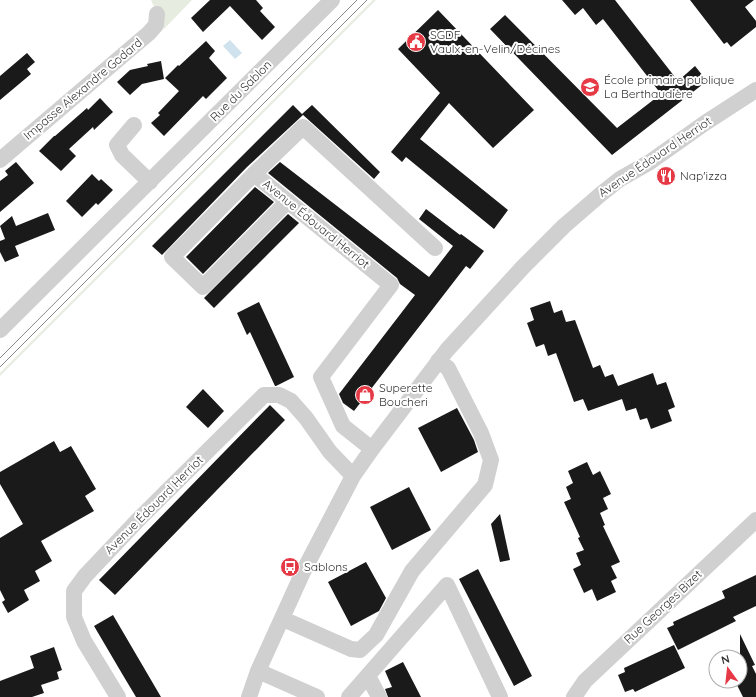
<svg xmlns="http://www.w3.org/2000/svg" width="756" height="697" viewBox="0 0 756 697" font-family="Quicksand,sans-serif">
<style>
.green{fill:#e6ecdf}
.water{fill:#cfe2ee}
.building{fill:#1a1a1a}
.lines{fill:none;stroke-linecap:round;stroke-linejoin:round}
.minor{stroke:#d0d0d0;stroke-width:16}
.tram{stroke:#888;stroke-width:1}
.labels{text-anchor:middle;stroke-width:4;stroke-linejoin:round;paint-order:stroke}
.poi-label{font-size:12px;fill:#333;stroke:#fff;text-anchor:start}
.street-label{font-size:12px;fill:#333;stroke:#fff}
</style>
<rect width="100%" height="100%" fill="#fff"/>
<!-- green -->
<path class="green" d="M151,0h41l-28,29z
M373,0h3l-376,376v-3z"/>
<!-- water -->
<path class="water" d="M230,40l12,13 -7,6 -12,-13z"/>
<!-- building -->
<path class="building" d="M210,0h46l7,8 -3,3 15,16 -13,13 -32,-34 -27,26 -12,-14z
M562,0h53l63,81 17,-15 12,15 -95,74 -122,-126 15,-14 112,113 44,-34 -58,-75 -7,6 -13,-17 -8,7z
M690,0h64l-9,7 11,14v6l-25,20 -4,-5 -3,2z
M438,10l96,100 -41,38 -44,-45 -29,36 88,71 -14,19 -88,-72 -4,5 -11,-10 49,-59 -42,-44z
M206,41l9,10 -6,7 18,20 -21,21 -3,-3 -39,40 -13,-13 9,-8 -2,-2 21,-22 -14,-13 13,-13 1,1z
M27,53l8,9 -8,7 4,5 -31,26v-24z
M161,61l3,18 -22,5 -12,11 -13,-13 13,-12 18,-4 -1,-2z
M100,98l13,14 -19,18 -1,-3 -24,22 7,7 -15,15 -22,-20 15,-15h1l32,-28 1,2z
M293,105l10,10 -56,52 -85,88 -10,-9z
M312,105l68,67 -6,7 -72,-65z
M16,162l18,21 -34,29v-31l8,-6 -3,-4z
M280,162l149,115 24,-31 -34,-27 7,-10 34,26 1,-1 23,17 -14,18 -4,-3 -112,145 -11,-8 -4,-9 76,-99 -15,-11 -3,-6 -129,-105z
M92,174l7,7 2,-2 12,11 -15,15 -2,-2 -14,14 -16,-16z
M255,187l19,15 -71,72 -17,-17z
M48,213l7,17 -40,16 4,10 -14,6 -5,-10v-11l5,-2 -5,-13 12,-10 4,10z
M288,214l11,9 -85,85 -10,-10z
M550,301l4,12 8,-3 4,12 9,-2 18,48 7,-3 5,12 8,-3 5,12 35,-13 4,12 9,-3 9,25 -7,3 4,11 -21,8 -4,-11 -7,2 -4,-12 -10,3 -4,-12 -34,12 -5,-12 -9,3 -18,-49 -8,3 -4,-12 -8,3 -9,-24 7,-3 -4,-12z
M259,302l35,75 -18,9h-1l-25,-54 -3,3 -10,-22z
M203,389l21,22 -16,17 -22,-21z
M270,405l15,15 -170,175 -16,-15z
M457,408l17,32 4,12 -37,20 -23,-44z
M54,441l6,11 11,-6 25,43 -11,7 9,15 -53,30 11,20 -17,10 5,10 -16,9 5,10 -21,13 -6,-11 3,-2 -5,-10v-52l23,-14 -23,-40v-12z
M587,462l6,13 7,-4 11,23 -8,4 5,11 -8,4 5,12 -2,1 17,36 -9,4 6,12 -6,3 5,11 -19,9 -5,-12 -8,4 -11,-24 8,-4 -5,-12 8,-3 -6,-12 2,-1 -16,-35 7,-3 -5,-12 7,-4 -5,-12z
M409,487l22,43 -39,20 -22,-43z
M500,514l10,46 -10,2 -9,-38z
M366,562l20,36 -7,13 -28,15 -23,-44z
M478,569l54,107 -18,10 -55,-107z
M756,575v31l-23,11 3,4 -58,29 -11,-22 7,-3 -1,-3 52,-24 -3,-7z
M113,615l48,82h-25l-12,-20 -30,-51z
M740,634l15,31 -3,1 4,8v23h-13l-8,-16h5z
M674,645l11,23 -50,24 -2,-3 -8,3 -7,-17 7,-3 -1,-4z
M54,647l8,23 -5,2 2,7 -18,6 3,8 -12,4h-32v-16l34,-13 -4,-12z
M403,662l18,35h-33l-3,-8 7,-2 -7,-16z"/>
<g class="lines">
<!-- minor -->
<path class="minor" d="M134,125l-17,20 5,10 28,27
M0,160l149,-127 7,-8 1,-11
M254,174l-82,83 31,30 85,-86
M0,330l332,-330
M372,449l-29,-23 -22,-49 70,-92 -137,-111 49,-47 132,121
M283,619l68,30 9,1 16,-15 36,-64 73,-86 6,-25 -10,-27 -33,-65 -10,-7
M258,671l59,26
M368,676l11,21
M118,697l-34,-56 -10,-24v-26l11,-15 53,-56 126,-125h15l12,6 15,17 24,34 23,24
M249,697l9,-26 45,-99 50,-96 19,-27 75,-99 76,-83 41,-41 37,-32 19,-15 30,-17 55,-39 51,-33
M349,697l98,-112 53,112
M574,697l11,-16 171,-161"/>
<!-- tram -->
<path class="tram" d="M0,358l357,-358
M0,367l367,-367"/>
</g>
<!-- icons -->
<defs>
<g id="civic-disc" transform="scale(1)"><circle r="9.5" fill="#e63946" stroke="#fff"/><path d="M-.6-6.5H3V-4.5H.6V-3L4-1V1h2V6H-6V1h2V-1L-.6-3ZM-1.2 2.5V6h2.4V2.5Z" fill="#fff"/></g>
<g id="school-disc" transform="scale(1)"><circle r="9.5" fill="#e63946" stroke="#fff"/><path d="M0-5L7-2L0 1L-7-2ZM-4 1L0 2.5L4 1V4Q0 6-4 4Z" fill="#fff"/></g>
<g id="restaurant-disc" transform="scale(1)"><circle r="9.5" fill="#e63946" stroke="#fff"/><path d="M-5-6h1v4h1v-4h1v4h1v-4h1v5L-1.5 .5V6h-2V.5L-5-1ZM5-6V6H3V1.5H1.5Q1.5-4 5-6Z" fill="#fff"/></g>
<g id="shop-disc" transform="scale(1)"><circle r="9.5" fill="#e63946" stroke="#fff"/><path d="M-5-2.5h2.3a2.7 3.5 0 0 1 5.4 0H5L5.5 6h-11ZM-1.5-2.5h3a1.5 2.3 0 0 0-3 0Z" fill="#fff"/></g>
<g id="bus-disc" transform="scale(1)"><circle r="9.5" fill="#e63946" stroke="#fff"/><path d="M-5-6H5V4H4V6H2V4H-2V6H-4V4H-5ZM-3.5-4V0h7V-4ZM-3.5 1.2v1.5H-2V1.2ZM2 1.2v1.5H3.5V1.2Z" fill="#fff"/></g>
</defs>
<g fill-rule="evenodd">
<use href="#civic-disc" x="416" y="42"/>
<use href="#school-disc" x="590" y="87"/>
<use href="#restaurant-disc" x="666" y="176"/>
<use href="#shop-disc" x="365" y="395"/>
<use href="#bus-disc" x="290" y="567"/>
</g>
<g class="labels">
<!-- poi labels -->
<g class="poi-label">
<text x="430" y="39">SGDF<tspan x="430" dy="14">Vaulx-en-Velin/Décines</tspan></text>
<text x="604" y="84">École primaire publique<tspan x="604" dy="14">La Berthaudière</tspan></text>
<text x="680" y="180">Nap'izza</text>
<text x="379" y="392">Superette<tspan x="379" dy="14">Boucheri</tspan></text>
<text x="304" y="571">Sablons</text>
</g>
<!-- street labels -->
<g class="street-label">
<text transform="translate(83 89) rotate(-40)" y="4">Impasse Alexandre Godard</text>
<text transform="translate(241 91) rotate(-45)" y="4">Rue du Sablon</text>
<text transform="translate(655 157) rotate(-34)" y="4">Avenue Édouard Herriot</text>
<text transform="translate(316 224) rotate(39)" y="4">Avenue Édouard Herriot</text>
<text transform="translate(154 505) rotate(-45)" y="4">Avenue Édouard Herriot</text>
<text transform="translate(663 607) rotate(-43)" y="4">Rue Georges Bizet</text>
</g>
</g>
<!-- north arrow -->
<g transform="translate(728 669) rotate(345)"><circle r="19" fill="#ffffff" stroke="#adadad"/>
<path d="M0-3L7 15L0 10L-7 15Z" fill="#e63946"/>
<text y="-6" font-size="11" font-weight="bold" text-anchor="middle" fill="#333333">N</text>
</g>
</svg>
